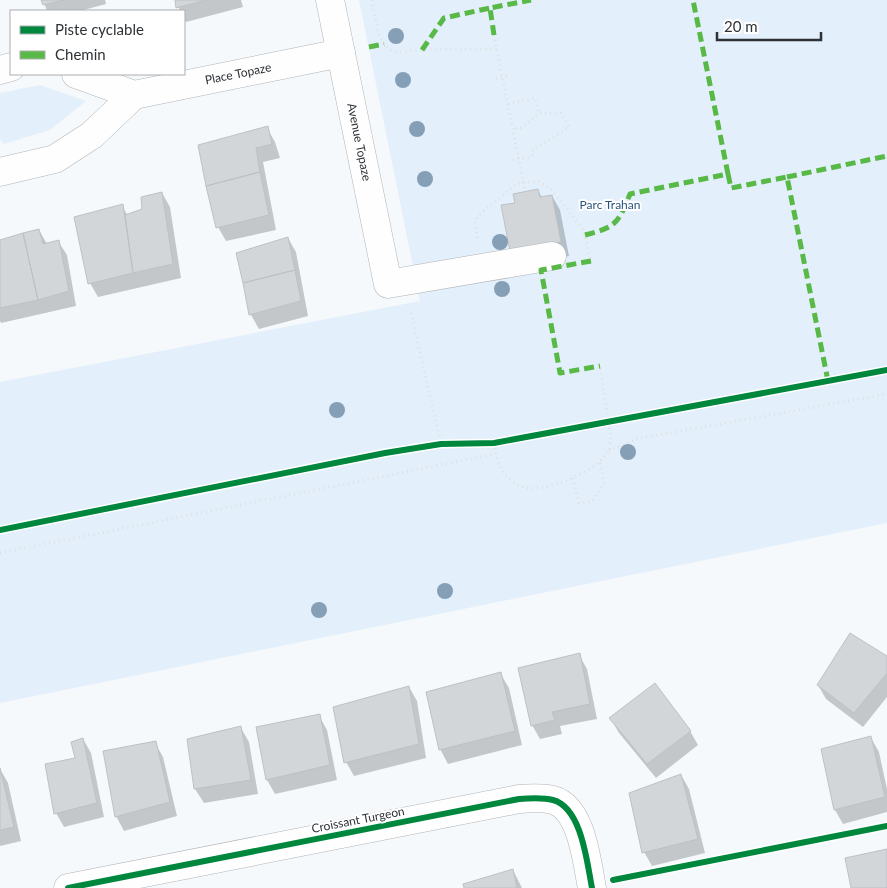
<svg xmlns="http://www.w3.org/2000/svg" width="887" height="888" viewBox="0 0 887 888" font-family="Lato,sans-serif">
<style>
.green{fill:#e3effa}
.shadow{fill:#0003}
.building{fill:#d2d6d9;stroke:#bdc1c4}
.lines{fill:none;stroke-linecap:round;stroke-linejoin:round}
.minor-casing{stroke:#b1b4b7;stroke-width:29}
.path{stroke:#dfe0e2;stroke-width:3;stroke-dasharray:1 4;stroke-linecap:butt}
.minor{stroke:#fefeff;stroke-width:28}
.quiet{stroke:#58b947;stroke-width:5;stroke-dasharray:10 5;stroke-linecap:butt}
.cycleway-casing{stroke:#fff;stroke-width:9}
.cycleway{stroke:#00873e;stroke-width:6}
.tree{fill:#849fb6}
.labels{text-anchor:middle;stroke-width:4;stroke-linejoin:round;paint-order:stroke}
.street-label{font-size:12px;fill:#2e3236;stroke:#fff}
.park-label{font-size:12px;fill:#28557d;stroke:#fff}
</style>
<rect width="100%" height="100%" fill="#f5f9fc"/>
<!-- green -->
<path class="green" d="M359,0h528v523l-887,180v-321l420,-81z
M40,85l46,16 -36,29 -46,14 -4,-4v-47z"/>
<!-- shadow -->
<path class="shadow" d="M43,0h62l1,4 -26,7h-33z
M176,0h65l2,7 -57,15 -2,-4v-7h-4z
M267,128l8,14 5,16 -17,4 13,68 -50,11 -8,-14 -18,-81z
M538,190l4,8 10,-2 8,14 9,46 -50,9 -3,-61z
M162,193l8,14 11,71 -83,19 -8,-14 32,-77 6,10 16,-6z
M39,230l8,14 11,-3 9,14 9,51 -75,17 -1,-2v-79z
M288,238l8,14 12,64 -49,13 -8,-14 -14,-61z
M579,655l8,14 10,50 -37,7 2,8 -22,5 -8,-14z
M887,657v40l-24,30 -37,-28 -8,-14z
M500,673l9,15 13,57 -74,19 -8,-15z
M409,687l8,14 9,57 -72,18 -8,-14z
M319,716l8,14 10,50 -62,14 -8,-14 -10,-52z
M611,719l79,12 8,14 -42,33 -37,-45z
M241,728l8,14 9,52 -54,9 -9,-14z
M871,738l8,14 8,37v23l-44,12 -8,-14 -12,-60z
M83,739l8,14 13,64 -40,10 -8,-14 21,-54z
M155,743l8,14 14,59 -53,15 -8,-15z
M0,769l8,14 13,58 -21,5z
M681,775l8,14 16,64 -53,13 -8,-14z
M513,870l9,18h-57z"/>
<!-- building -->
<path class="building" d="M41,0h23l-21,5z
M175,0h32l-31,8z
M268,126l4,18 -16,4 4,24 -54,14 -8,-41z
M260,172l9,43 -53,13 -10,-42z
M538,189l2,8 12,-2 9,47 -51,9 -9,-46 14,-2 -2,-9z
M162,192l11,72 -40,9 -8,-58 17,-6 -1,-12z
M123,204l10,69 -45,11 -14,-67z
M39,229l4,15 16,-4 10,51 -31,9 -15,-67z
M23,233l15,67 -38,8v-68z
M288,237l7,33 -52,13 -7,-30z
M295,270l6,31 -52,14 -6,-32z
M850,633l37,23v17l-33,40 -37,-28z
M580,653l10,51 -38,8 3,8 -24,6 -13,-58z
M501,672l14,59 -76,19 -13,-58z
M655,683l36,48 -44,33 -38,-46z
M409,686l10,58 -75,19 -11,-56z
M320,714l10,51 -64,15 -10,-53z
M241,726l10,54 -57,9 -7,-50z
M871,736l14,61 -51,13 -13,-61z
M83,738l14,65 -43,11 -9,-50 30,-6 -4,-16z
M156,741l14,61 -55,15 -12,-66z
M0,768l14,59 -14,3z
M681,774l17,65 -56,14 -13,-60z
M887,849v39h-36l-6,-30z
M513,869l4,19h-53l-1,-4z"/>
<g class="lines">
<!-- minor casing -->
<g class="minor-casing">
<g id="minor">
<path id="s1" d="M330,0l58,284 164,-28"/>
<path d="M0,70l11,-3"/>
<path id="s2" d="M76,74l58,21 207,-42"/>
<path d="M0,172l55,-13 37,-24 42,-40"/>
<path d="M68,888l451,-89c11,-1 23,-2 34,1 29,8 34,63 39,88"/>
</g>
</g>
<!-- path -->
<path class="path" d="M372,0l6,33 6,11 7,6 9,2 27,-3h70
M494,35l31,156
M496,78l14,-2
M508,104l27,-6 3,12 2,3
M513,160l19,-3 1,-7 36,-23 -8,-14h-21l-19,15 -8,1
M477,238l-2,-16 3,-6 38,-32 7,-2h16l12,7 32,40 8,32
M411,313l30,131
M494,443c2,19 9,38 30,44 20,7 76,-17 85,-37 1,-3 1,-8 2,-11l-11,-73
M609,451l27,-12 251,-45
M573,478l6,25 13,-2 12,-17 -4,-23
M0,553l495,-99"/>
<!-- minor -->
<use href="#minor" class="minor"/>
<!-- quiet -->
<path class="quiet" d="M494,35l-4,-27 41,-8
M369,47l15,-3
M422,50l22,-32 46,-10
M728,174l3,14 56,-11 41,204
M787,177l100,-21
M585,235c31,-8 33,-11 45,-41l98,-20 -35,-174
M591,261l-50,9 19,103 40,-7"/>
<!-- cycleway casing -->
<g class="cycleway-casing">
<path id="cycleway" d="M0,530l385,-77 56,-9 53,-1 393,-73
M613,880l274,-54
M68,888l451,-89c11,-1 23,-2 34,1 29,8 34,63 39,88"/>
</g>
<!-- cycleway -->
<use href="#cycleway" class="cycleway"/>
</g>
<!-- trees -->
<g class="tree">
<circle cx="396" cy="36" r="8"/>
<circle cx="403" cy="80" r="8"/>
<circle cx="417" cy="129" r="8"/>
<circle cx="425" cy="179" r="8"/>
<circle cx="500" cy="242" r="8"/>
<circle cx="502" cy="289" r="8"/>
<circle cx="337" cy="410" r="8"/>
<circle cx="628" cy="452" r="8"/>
<circle cx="445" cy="591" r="8"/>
<circle cx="319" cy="610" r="8"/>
</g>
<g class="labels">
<!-- street labels -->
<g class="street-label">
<text dy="4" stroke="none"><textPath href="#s2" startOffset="168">Place Topaze</textPath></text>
<text dy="4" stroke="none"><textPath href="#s1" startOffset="145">Avenue Topaze</textPath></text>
<text transform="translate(358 820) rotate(-11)" y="4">Croissant Turgeon</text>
</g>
<!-- park labels -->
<g class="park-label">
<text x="610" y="209">Parc Trahan</text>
</g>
</g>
<!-- legend -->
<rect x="10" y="10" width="175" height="65" fill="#ffffff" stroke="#abadaf"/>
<rect x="20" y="26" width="25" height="8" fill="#00873e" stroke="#abadaf"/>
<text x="55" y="35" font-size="15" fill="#2e3236">Piste cyclable</text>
<rect x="20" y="51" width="25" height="8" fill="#58b947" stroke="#abadaf"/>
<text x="55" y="60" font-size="15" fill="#2e3236">Chemin</text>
<!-- scale -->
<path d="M717 32v8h104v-8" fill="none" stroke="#2e3236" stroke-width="2.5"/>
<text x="724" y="32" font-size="15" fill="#2e3236" stroke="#ffffff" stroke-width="4" paint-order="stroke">20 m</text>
</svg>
